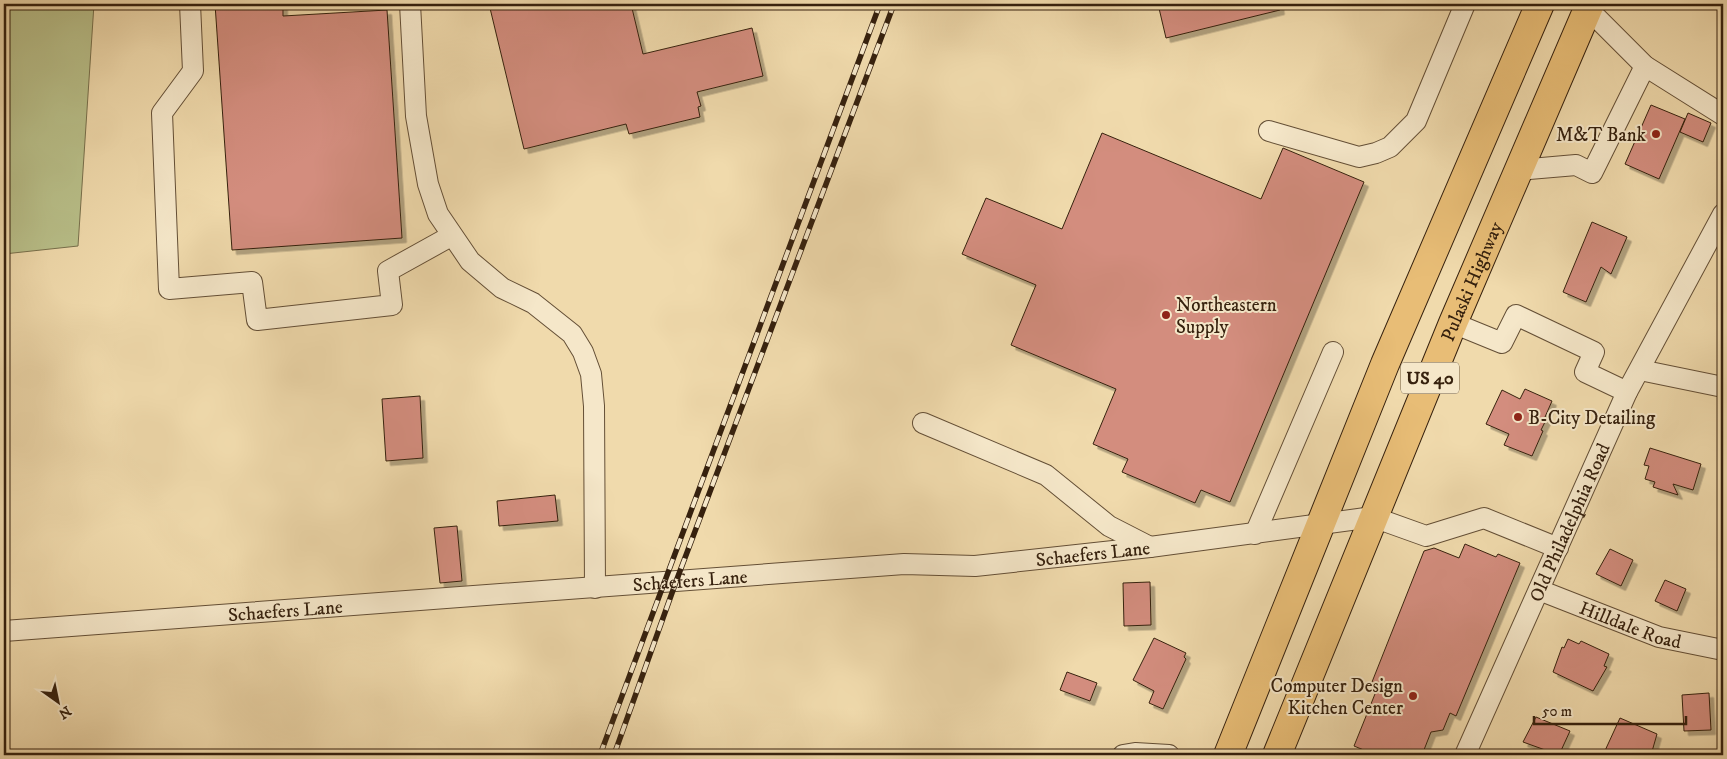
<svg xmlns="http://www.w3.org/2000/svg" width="1727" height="759" viewBox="0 0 1727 759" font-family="'IM FELL DW Pica',serif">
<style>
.green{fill:#b9c08a;stroke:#78704c}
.building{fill:#d38d7e;stroke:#36210e;filter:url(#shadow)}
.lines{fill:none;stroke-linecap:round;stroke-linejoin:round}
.minor-casing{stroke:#644f36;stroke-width:22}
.highway-casing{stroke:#36210e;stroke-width:30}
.minor{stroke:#f5e7c9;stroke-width:20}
.highway{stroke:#e8bd76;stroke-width:28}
.rail-casing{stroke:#36210e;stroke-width:5.5}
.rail{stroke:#f5e7c9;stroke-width:4;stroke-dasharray:11;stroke-linecap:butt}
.poi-dot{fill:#8f2418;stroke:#f5e7c9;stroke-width:2}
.labels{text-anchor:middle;stroke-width:4;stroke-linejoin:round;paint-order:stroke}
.shield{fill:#f5e7c9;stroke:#6f5c46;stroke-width:1}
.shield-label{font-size:18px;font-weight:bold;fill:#36210e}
.poi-label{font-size:19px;fill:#36210e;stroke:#f5e7c9;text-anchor:end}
.street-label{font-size:19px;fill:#36210e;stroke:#f5e7c9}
</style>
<defs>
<filter id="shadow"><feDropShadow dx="4.5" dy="4.5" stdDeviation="0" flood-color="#0004"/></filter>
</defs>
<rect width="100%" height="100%" fill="#f0daac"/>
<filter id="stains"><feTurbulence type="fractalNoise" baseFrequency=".004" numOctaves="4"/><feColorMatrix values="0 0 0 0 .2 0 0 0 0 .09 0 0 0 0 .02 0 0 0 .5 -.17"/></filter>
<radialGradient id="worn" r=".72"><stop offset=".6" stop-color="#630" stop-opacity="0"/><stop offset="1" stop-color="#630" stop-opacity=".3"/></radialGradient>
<!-- green -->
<path class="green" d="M4,4h90l-16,242 -74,8z"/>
<!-- building -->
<path class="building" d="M215,4h68v12l104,-6 15,228 -170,12z
M489,4h142l12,50 109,-26 11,48 -66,16 4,14 -3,1 2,10 -71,17 -3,-10 -102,25z
M1158,4h121l1,6 -114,28z
M1651,105l34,14 -26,60 -34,-15z
M1688,113l23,10 -8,19 -23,-10z
M1102,133l159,66 22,-51 81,34 -134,320 -29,-12 -6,13 -73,-31 6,-13 -35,-15 23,-55 -105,-44 25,-60 -74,-31 24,-56 76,31z
M1592,222l35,15 -16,37 -10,-7 -15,35 -23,-10z
M1525,389l27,12 -7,16 2,1 -6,12 2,1 -11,25 -28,-11 5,-11 -23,-10 16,-34 18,9z
M420,396l3,62 -37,3 -4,-62z
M1650,448l51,16 -8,26 -20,-6 5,11 -25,-8 2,-5 -10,-3 4,-13 -5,-1z
M555,495l3,26 -59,5 -2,-25z
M457,526l5,55 -22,2 -6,-55z
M1465,544l31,13 2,-3 22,9 -64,153 -6,-3 -7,17 -12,2 -9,23h-46l-22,-9 25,-62 -7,-2 52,-131 10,-3 25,10z
M1610,549l23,11 -12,26 -25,-12z
M1665,580l21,9 -9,22 -22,-10z
M1150,582l1,43 -27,1 -1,-43z
M1154,638l32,15 -2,4 2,2 -23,50 -14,-6 5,-12 -21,-11z
M1568,639l11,5 2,-3 28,13 -5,12 3,1 -14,24 -40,-19 9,-25 2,1z
M1067,672l30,11 -7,18 -30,-11z
M1709,693l2,37 -27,1 -2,-36z
M1536,717l34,14 -11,24 -36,-13z
M1620,718l37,16 -6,21h-48z"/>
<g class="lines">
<!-- minor casing -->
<g class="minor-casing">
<g id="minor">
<path d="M190,4l3,67 -31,42 7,176 83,-7 5,38 135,-15 -4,-34 63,-35"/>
<path d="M410,4l6,112 12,68 10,30 32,47 32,27 31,15 39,31 11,18 8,22 3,32 1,182"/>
<path d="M1588,9l57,57 78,49"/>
<path d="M1269,131l90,26 17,-4 14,-6 26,-26 49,-117"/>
<path d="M1518,170l58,-5 16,8 53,-107"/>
<path d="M1453,323l49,20 14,-28 78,37 -9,20 42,20"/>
<path d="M1640,370l83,17"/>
<path d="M923,423l123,52 63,51 41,21"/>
<path d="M1255,534l78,-182"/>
<path id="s1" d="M1539,590l120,47 64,13"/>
<path id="s2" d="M4,631l900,-67 71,2 175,-19 223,-30 53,19 58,-18 74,30"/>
<path d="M1123,755l12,-2 34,2"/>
<path id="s3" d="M1465,755l162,-363 96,-178"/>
</g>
</g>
<!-- highway casing -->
<g class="highway-casing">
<g id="highway">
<path d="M1228,755l157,-391 155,-360"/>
<path id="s4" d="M1277,755l176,-432 137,-319"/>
</g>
</g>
<!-- minor -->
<use href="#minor" class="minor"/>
<!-- highway -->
<use href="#highway" class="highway"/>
<!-- rail casing -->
<g class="rail-casing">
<path id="rail" d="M600,755l280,-751
M614,755l63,-176 217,-575"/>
</g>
<!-- rail -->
<use href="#rail" class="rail"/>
</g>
<!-- markers -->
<g class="poi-dot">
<circle cx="1656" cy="134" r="5"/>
<circle cx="1166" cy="315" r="5"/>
<circle cx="1518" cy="417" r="5"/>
<circle cx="1413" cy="696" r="5"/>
</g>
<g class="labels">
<!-- shield labels -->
<rect class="shield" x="1401" y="362.5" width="58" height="31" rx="4"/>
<g class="shield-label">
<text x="1430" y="384">US 40</text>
</g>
<!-- poi labels -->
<g class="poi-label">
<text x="1646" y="141">M&amp;T Bank</text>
<text x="1176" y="311" text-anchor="start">Northeastern<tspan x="1176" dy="22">Supply</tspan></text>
<text x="1528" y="424" text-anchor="start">B-City Detailing</text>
<text x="1403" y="692">Computer Design<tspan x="1403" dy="22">Kitchen Center</tspan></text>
</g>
<!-- street labels -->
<g class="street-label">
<text dy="7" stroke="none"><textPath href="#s4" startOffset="512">Pulaski Highway</textPath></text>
<text dy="7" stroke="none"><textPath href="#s3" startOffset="255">Old Philadelphia Road</textPath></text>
<text dy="7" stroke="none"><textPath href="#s2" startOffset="1092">Schaefers Lane</textPath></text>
<text dy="7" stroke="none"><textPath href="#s2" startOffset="688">Schaefers Lane</textPath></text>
<text dy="7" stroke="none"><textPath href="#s2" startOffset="282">Schaefers Lane</textPath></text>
<text dy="7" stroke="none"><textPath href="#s1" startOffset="98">Hilldale Road</textPath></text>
</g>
</g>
<!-- margin -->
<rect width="1727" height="759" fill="none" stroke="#f0daac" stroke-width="20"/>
<rect x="5" y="5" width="1717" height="749" fill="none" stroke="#36210e" stroke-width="2.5"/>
<rect x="10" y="10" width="1707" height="739" fill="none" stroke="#36210e"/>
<!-- north arrow -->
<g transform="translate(58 702) rotate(147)" stroke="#f5e7c9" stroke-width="4" paint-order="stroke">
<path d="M0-4L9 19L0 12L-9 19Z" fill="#36210e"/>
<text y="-8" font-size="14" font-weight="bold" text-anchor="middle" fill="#36210e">N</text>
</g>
<!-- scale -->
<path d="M1534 716v8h152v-8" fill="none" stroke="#36210e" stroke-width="2.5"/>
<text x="1542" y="716" font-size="15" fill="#36210e" stroke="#f5e7c9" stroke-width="4" paint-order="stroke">50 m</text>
<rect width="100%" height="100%" filter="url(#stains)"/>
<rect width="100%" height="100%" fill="url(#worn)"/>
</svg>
